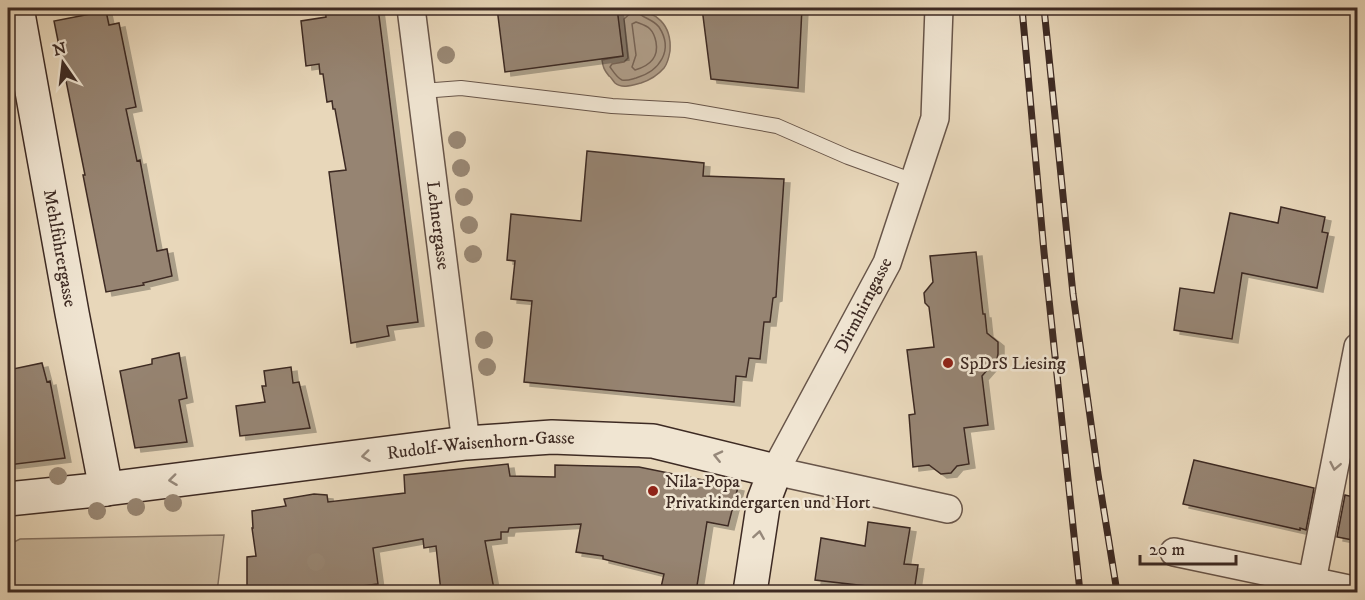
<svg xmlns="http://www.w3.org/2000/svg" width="1365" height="600" viewBox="0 0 1365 600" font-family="'IM FELL DW Pica',serif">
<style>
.green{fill:#cbbaa0;stroke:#847262;stroke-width:1.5}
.water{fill:#ae9c87;stroke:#816e5f;stroke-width:1.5}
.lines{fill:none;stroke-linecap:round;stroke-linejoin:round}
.shore{stroke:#766355;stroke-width:1.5}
.building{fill:#968472;stroke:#3d2a23;stroke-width:1.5;filter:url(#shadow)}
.lane-casing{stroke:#685549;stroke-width:16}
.street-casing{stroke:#685549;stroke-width:30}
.secondary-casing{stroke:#3d2a23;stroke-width:36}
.lane{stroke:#f0e5d2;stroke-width:14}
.street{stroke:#f0e5d2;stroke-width:27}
.secondary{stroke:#f0e5d2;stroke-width:33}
.rail-casing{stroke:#3d2a23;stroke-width:7}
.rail{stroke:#f0e5d2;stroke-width:4.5;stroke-dasharray:14;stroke-linecap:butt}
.tree{fill:#998875}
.oneway{stroke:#96887a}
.poi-dot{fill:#8f2418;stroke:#f0e5d2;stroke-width:2}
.labels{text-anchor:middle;stroke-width:5;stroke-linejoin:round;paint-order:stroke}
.street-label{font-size:18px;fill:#3d2a23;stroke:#f0e5d2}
.poi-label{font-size:18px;fill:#3d2a23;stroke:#f0e5d2;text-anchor:start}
</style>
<defs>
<filter id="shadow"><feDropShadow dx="6" dy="4" stdDeviation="0" flood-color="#0004"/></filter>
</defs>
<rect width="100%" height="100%" fill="#e8d7ba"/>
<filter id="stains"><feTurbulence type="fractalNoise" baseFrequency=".00333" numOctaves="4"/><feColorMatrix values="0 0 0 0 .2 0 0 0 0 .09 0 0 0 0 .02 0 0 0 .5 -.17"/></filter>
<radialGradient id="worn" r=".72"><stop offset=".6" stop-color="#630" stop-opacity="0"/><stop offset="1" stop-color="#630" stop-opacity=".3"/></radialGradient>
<!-- green -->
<path class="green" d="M224,535l-7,57h-209v-47l12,-6z"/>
<!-- water -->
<path class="water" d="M631,9c25,2 41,15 39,42 -1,6 -2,12 -6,17 -6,7 -14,12 -23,15 -8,2 -19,6 -26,0 -1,-1 -5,-7 -6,-7 -5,-6 -6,-9 -7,-16l21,-4 -6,-43z"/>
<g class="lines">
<!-- shore -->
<path class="shore" d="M633,11h3c6,7 17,8 23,16 15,23 1,44 -23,51 -4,1 -9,3 -14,2 -5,-2 -9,-9 -12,-13l2,-3 12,-2 4,-4 -4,-39z
M636,22c5,2 10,3 14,7 3,3 5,8 6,13 3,16 -7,24 -21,28l-3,-3 4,-12 -4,-31z"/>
</g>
<!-- building -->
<path class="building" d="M325,8h53l40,314 -31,4 2,10 -38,7 -22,-171 17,-2 -11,-61h-2l-1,-8 -5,1 -4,-28h-3l-1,-10 -13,2 -5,-45 25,-4z
M497,8h120l6,48 -118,16z
M702,8h100l-4,80 -87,-9z
M106,11l3,14 10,-2 17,84 -10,2 11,52 3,-1 17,91 10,-2 5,27 -29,7 1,2 -38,7 -23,-117h2l-31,-154z
M587,151l117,12 -1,13 81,3 -8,118 -3,1 -3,24h-6l-4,37 -11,-1 -3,19 -10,-1 -2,26 -210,-20 8,-81 -21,-2 4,-38 -8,-1 4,-46 70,7z
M1281,207l44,10 -3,15 6,1 -11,55 -75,-15 -10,66 -58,-9 6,-42 34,5 16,-80 48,10z
M976,252l7,62h2l2,19 11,9v12l-1,5 -15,17 6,49 -24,3 5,36 -12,2 -6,7 -10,1 -12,-9 -16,2 -4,-52 6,-1 -8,-64 27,-3 -5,-40 -4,-4 -1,-10 9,-11 -3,-26z
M179,353l8,45 -8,2 8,42 -52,6 -15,-77 32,-7v-5z
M42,363l5,19 3,-1 15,77 -57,7v-95z
M291,367l2,16 6,-1 11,46 -70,8 -4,-30 29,-4 -3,-16h4l-2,-15z
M1194,460l120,28 -8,42 -6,-2v2l-117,-26z
M508,464l2,12 45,1v-12l84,2 99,20 -10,39 -21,-4 -11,70h-36l4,-18 -61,-15v-3l-27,-4 5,-28 -72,4 -1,4h-7v7l-16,2 9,48 -25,3h-28l-5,-46 -12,2 -1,-9 -50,9 5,36 -39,5v3h-92v-35l9,-1 -4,-28h1l-1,-17 34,-5 -2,-7 30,-5 13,1 1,7 77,-9 -1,-18z
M1345,495l13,3v43l-21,-4z
M868,522l42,6 -6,36 14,1 -4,27h-49l1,-6 -51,-6 6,-42 44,8z"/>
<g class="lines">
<!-- lane casing -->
<g class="lane-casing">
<path id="lane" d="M422,91l39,-3 151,18 74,4 91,16 71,31 66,24"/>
</g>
<!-- street casing -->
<g class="street-casing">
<g id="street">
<path id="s1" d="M411,8l55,435"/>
<path d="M939,8l-4,110 -48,145 -112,208 173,38"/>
<path d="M1174,552l184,39"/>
<path d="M1312,581l46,-234"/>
</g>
</g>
<!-- secondary casing -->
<g class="secondary-casing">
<g id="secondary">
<path id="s2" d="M17,8l55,305 34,176"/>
<path id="s3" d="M8,499l98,-10 360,-46 86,-6 101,4 122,30 -11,29 -14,92"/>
</g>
</g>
<!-- lane -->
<use href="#lane" class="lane"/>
<!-- street -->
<use href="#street" class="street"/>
<!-- secondary -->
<use href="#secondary" class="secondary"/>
<!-- rail casing -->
<g class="rail-casing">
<path id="rail" d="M1022,8l22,244 36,340
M1044,8l29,286 25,180 19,118"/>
</g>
<!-- rail -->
<use href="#rail" class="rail"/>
</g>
<!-- trees -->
<g class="tree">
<circle cx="446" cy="55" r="9"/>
<circle cx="457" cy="140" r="9"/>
<circle cx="461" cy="168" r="9"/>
<circle cx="464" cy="197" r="9"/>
<circle cx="469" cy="225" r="9"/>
<circle cx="473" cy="254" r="9"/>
<circle cx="484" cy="340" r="9"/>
<circle cx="487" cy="367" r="9"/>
<circle cx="58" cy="476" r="9"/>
<circle cx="173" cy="503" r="9"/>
<circle cx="136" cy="507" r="9"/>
<circle cx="97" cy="511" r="9"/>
<circle cx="316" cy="562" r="9"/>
</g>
<!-- one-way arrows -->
<defs><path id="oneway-chevron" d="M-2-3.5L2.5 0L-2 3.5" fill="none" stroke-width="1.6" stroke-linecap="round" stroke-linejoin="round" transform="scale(1.5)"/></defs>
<g class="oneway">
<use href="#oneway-chevron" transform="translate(366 456) rotate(173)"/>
<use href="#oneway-chevron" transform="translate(718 456) rotate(-167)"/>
<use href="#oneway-chevron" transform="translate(1335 466) rotate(101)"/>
<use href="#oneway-chevron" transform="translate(173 480) rotate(173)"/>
<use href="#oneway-chevron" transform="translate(759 535) rotate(-81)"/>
</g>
<!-- markers -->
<g class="poi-dot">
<circle cx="948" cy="363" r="6"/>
<circle cx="653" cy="491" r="6"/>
</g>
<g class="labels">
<!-- street labels -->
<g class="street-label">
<text dy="6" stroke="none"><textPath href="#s1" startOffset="219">Lehnergasse</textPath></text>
<text dy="6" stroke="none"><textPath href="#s2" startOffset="244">Mehlführergasse</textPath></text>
<text transform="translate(863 305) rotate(-63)" y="6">Dirmhirngasse</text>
<text dy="6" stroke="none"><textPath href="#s3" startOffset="476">Rudolf-Waisenhorn-Gasse</textPath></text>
</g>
<!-- poi labels -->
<g class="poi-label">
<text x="960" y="369">SpDrS Liesing</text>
<text x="665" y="487">Nila-Popa<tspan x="665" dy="21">Privatkindergarten und Hort</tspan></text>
</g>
</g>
<!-- margin -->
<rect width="1365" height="600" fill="none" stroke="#e8d7ba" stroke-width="30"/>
<rect x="9" y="9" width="1347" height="582" fill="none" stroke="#3d2a23" stroke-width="3"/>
<rect x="15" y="15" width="1335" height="570" fill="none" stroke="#3d2a23" stroke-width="1.5"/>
<!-- north arrow -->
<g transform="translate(63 63) rotate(346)" stroke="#f0e5d2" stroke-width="4.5" paint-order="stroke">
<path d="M0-4.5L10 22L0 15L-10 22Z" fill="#3d2a23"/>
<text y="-9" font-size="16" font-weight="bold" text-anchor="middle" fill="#3d2a23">N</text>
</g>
<!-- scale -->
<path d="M1140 555v9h96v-9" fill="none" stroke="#3d2a23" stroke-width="3"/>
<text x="1149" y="555" font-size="18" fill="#3d2a23" stroke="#f0e5d2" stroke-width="4.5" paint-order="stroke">20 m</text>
<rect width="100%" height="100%" filter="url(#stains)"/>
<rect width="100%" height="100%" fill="url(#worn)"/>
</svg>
